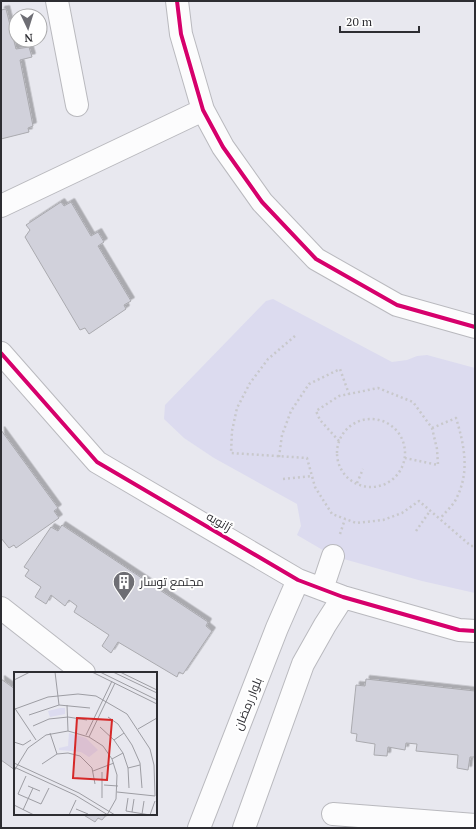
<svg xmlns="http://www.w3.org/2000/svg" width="476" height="829" viewBox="0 0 476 829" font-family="'PT Serif',Cairo,serif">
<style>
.green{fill:#dcdbef}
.building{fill:#d1d1db;stroke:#aaaaaf;filter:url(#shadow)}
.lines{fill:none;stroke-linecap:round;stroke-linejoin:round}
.street-casing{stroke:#b9b9be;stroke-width:24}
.path{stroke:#c8c8cb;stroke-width:2.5;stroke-dasharray:2 3;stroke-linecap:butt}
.street{stroke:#fcfcfd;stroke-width:22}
.cycleway-casing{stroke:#fff;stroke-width:6}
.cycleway{stroke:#d6006c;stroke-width:4}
.labels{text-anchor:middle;stroke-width:4;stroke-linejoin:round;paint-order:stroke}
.street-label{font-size:12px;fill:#2d2d32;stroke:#fff}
.poi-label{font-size:12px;fill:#2d2d32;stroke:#fff;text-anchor:start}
.inset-road{fill:none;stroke:#9d9da3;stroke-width:1}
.view{fill:#d62828;fill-opacity:0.15;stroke:#d62828;stroke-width:2}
.inset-edge{fill:none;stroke:#2d2d32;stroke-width:2}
</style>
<defs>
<filter id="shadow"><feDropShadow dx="3.5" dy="-3.5" stdDeviation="0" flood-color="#0004"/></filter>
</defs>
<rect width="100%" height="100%" fill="#e8e8ef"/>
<!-- green -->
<path class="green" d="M273,299l119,63 15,-2 10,-4 10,-1 48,13v225l-53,-12 -89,-25 -36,-21 4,-9 -4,-22 -83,-46 -30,-20 -20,-19 1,-14 101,-104z"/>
<!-- building -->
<path class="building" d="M6,9l10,40 13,-2 3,10 -12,3 13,66 -5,2 1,4 -28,7v-129z
M61,202l3,4 7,-4 20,34 7,-4 6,10 -6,4 33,55 -7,4 2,4 -37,25 -4,-6 -5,2 -55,-93 5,-7 -4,-5z
M1,430l57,78 -4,3 5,7 -43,30 -2,-3 -5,3 -8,-10z
M62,525l146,97 -2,4 6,5 -29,43 -4,-2 -2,5 -59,-35 -7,11 -9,-7 7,-11 -35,-23 3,-6 -8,-6 -4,6 -14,-11 -5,9 -11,-7 6,-10 -16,-11 4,-6 -5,-3 27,-40 7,4z
M1,679l14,10v81l-14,-10z
M366,679l109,12v66h-5l-2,13 -11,-2 1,-13 -42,-4 1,-7 -11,-1 -1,7 -17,-3 -1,9 -13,-1 1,-11 -19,-3 1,-7 -6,-1 5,-48 9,1z
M82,814h25l-5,6 -4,-2 -3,4z"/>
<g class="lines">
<!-- street casing -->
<g class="street-casing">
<path id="street" d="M57,1l20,104
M177,1l4,33 22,76 20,37 39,55 54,57 81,46 78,22
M1,206l202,-96
M1,353l96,109 201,118 45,17 116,33 16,1
M322,589l11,-33
M1,608l83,65
M333,814l142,11
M199,828l78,-200 21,-48
M244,828l59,-164 22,-39 18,-28"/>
</g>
<!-- path -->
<path class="path" d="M295,336l-27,23 -18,24 -13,25 -5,23 -1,22 76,5 8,29 17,27 24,9 27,-3 19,-7 17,-12 52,45h4
M337 453a34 34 0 1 1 68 0a34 34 0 1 1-68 0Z
M432,428l24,-10c8,26 14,53 1,79 -3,8 -12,15 -17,22
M339,441l-19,-21 -4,-9 23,-15 39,-8 35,14 19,26 5,21 1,16 -33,-7
M279,457l3,-22 9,-24 18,-27 31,-15 9,25
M283,479l29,-3
M357,483l6,-14
M416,531l14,-20
M340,534l5,-15"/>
<!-- street -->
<use href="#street" class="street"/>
<!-- cycleway casing -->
<g class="cycleway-casing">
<path id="cycleway" d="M177,1l4,33 22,76 20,37 39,55 54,57 81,46 78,22
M1,353l96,109 201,118 45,17 116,33 16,1"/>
</g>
<!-- cycleway -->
<use href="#cycleway" class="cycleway"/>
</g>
<!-- icons -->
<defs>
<g id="building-pin" transform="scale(1.15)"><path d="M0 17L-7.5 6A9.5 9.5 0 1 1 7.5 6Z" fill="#6e6e74" stroke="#fff"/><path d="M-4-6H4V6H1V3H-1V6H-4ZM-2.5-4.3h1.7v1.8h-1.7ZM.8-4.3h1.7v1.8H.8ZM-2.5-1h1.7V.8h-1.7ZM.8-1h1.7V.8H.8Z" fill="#fff"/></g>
</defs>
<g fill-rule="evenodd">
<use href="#building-pin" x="124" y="582"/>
</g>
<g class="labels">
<!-- street labels -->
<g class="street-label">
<text transform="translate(219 522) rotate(30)" y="4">ژانویه</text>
<text transform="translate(248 704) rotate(-68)" y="4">بلوار رمضان</text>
</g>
<!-- poi labels -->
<g class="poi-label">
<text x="140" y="586">مجتمع توسار</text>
</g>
</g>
<!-- overview -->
<g transform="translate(14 672)">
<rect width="143" height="143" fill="#e8e8ef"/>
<path d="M46,36h5v6l-15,3 -2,-6zM55,61l17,5 12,12 -9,7 -8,-5 -22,-2v-2l9,-2z" fill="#dcdbef"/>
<path class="inset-road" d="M41,0l4,33 31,3M78,0l65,32M86,0l57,28M99,0l44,21M106,0l37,18M0,8l16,-8M53,33l1,26M0,35l22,33M1,37l33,-12 30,-3 18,2 31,18 23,35 4,16 1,31 -38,-4M15,43l30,-10M94,45l10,7 14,21 8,18 2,25M19,54l16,-7 19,-2 19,3M86,55l14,13 9,13 5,15 1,20M124,57l19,-11M36,61l7,21M72,63l26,-54M75,65l26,-54M100,68l10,-7M0,70l9,3 8,-5M98,87l11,-6M0,91l65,30 36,22M28,92l15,-10 11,-1 12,3 12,12 3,16M0,95l61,28 33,20M114,96l12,-3M0,99l14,-23 18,-13 22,-4 21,6 14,9 9,13 5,16 -1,24 -9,16M79,99l21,-8M12,104l-8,18 23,10 8,-16M90,113l14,1M14,114l12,5M88,126v-26M114,126l-2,13 24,4M0,133l20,10M62,137l12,5M9,138l10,-22M118,140l2,-13M128,142l2,-13M55,143l7,-15M136,143l5,-14"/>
<path class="view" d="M63,46l35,2 -5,60 -34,-2z"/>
<rect width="143" height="143" class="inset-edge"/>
</g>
<!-- border -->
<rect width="476" height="829" fill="none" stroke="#2d2d32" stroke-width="4"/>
<!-- north arrow -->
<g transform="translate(28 28) rotate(176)"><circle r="19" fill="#ffffff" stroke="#ababad"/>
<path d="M0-3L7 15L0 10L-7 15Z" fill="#6e6e74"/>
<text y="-6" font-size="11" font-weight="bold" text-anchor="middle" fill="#2d2d32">N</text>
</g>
<!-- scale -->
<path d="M340 26v6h79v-6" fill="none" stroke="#2d2d32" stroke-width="2"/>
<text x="346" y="26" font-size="12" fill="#2d2d32" stroke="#ffffff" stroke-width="3" paint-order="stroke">20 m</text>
</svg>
